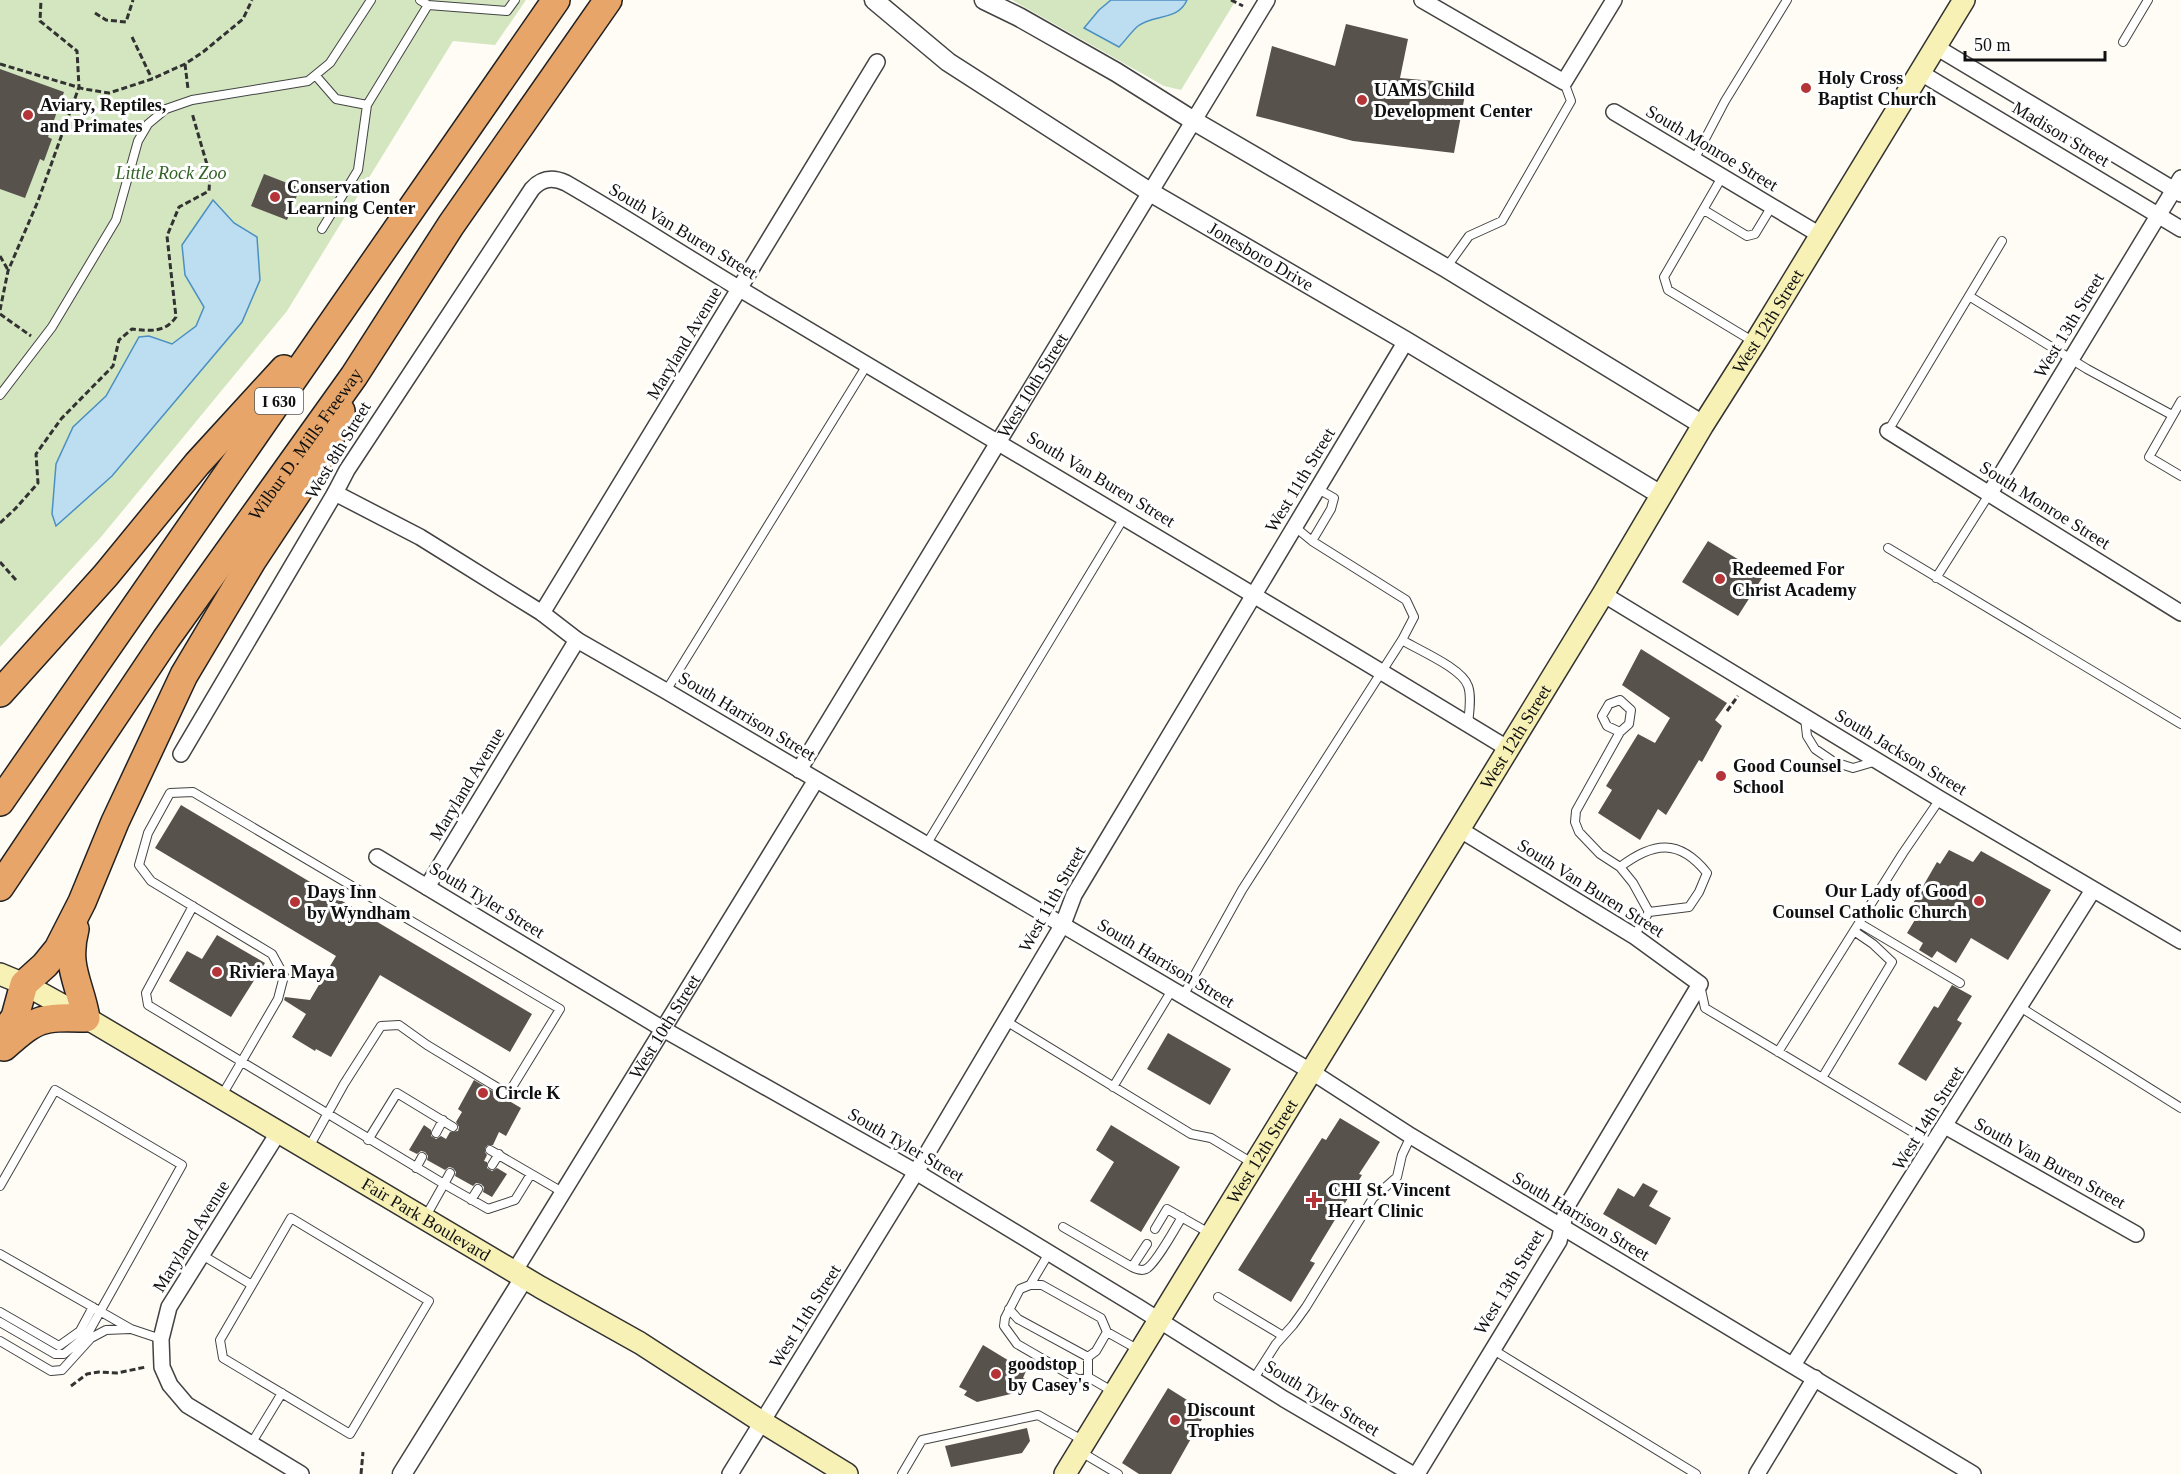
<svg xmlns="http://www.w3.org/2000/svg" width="2181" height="1474" viewBox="0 0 2181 1474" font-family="'Times New Roman',serif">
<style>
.green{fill:#d3e6c0}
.water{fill:#bdddf1;stroke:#4b90c2;stroke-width:1.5}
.building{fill:#58524d}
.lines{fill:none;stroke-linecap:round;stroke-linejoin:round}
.service-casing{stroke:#434343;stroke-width:10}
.minor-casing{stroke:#434343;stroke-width:18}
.tertiary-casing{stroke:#434343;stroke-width:21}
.secondary-casing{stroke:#323232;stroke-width:24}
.motorway-casing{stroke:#212121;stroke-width:30}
.path{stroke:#323232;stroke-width:3;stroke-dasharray:6 3;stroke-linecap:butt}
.service{stroke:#fff;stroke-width:8}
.minor{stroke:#fff;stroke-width:15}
.tertiary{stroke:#fff;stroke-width:18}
.secondary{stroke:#f8f1b6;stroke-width:21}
.motorway{stroke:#e7a569;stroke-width:27}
.poi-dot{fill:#b43438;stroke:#fff;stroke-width:2}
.labels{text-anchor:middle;stroke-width:6;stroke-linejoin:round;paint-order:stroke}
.shield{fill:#fff;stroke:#585858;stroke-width:1.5}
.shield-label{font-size:16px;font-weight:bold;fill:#101010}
.poi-label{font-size:18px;font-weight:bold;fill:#101010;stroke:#fff;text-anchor:start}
.street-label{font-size:18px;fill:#101010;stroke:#fff}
.park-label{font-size:18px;font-style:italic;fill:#316325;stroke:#fff}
</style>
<rect width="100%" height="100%" fill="#fefcf4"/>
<!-- green -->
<path class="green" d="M0,0h526l-31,45 -42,-4 -166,270 -186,226 -101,110z
M1012,0h224l-55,90 -17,-4z"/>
<!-- water -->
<path class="water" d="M1111,0h76c-9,21 -33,14 -49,26 -7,6 -13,15 -19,21l-35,-19 15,-18z
M213,200l21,23 23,14 3,43 -18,42 -130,154 -56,50 -4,-12 4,-50 17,-37 33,-31 33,-59 10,-1 23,8 24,-18 8,-19 -19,-32 -3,-30z"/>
<!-- building -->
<path class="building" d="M1346,24l62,15 -8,39 67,6 -13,69 -101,-12 -97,-25 16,-70 63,20z
M0,69l64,23 -16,45 4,2 -8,22 -4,-2 -15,39 -25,-9z
M264,174l36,14 -13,32 -36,-14z
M1708,541l56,34 -26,41 -56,-34z
M1641,649l86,54 -12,17 7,6 -20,36 -3,-2 -33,55 -8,-6 -18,31 -42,-27 14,-23 -6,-4 32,-52 17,9 15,-25 -48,-33z
M181,805l351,209 -22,38 -130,-77 -49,82 -15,-8 -1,2 -23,-14 14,-23 -22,-14 1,-3 25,3 26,-44 -181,-108z
M1949,850l24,12 8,-11 70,39 -43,70 -37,-22 -15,25 -19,-12 -5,7 -13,-8 4,-7 -16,-10 9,-15 -8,-6 29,-50 3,2z
M217,935l48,28 -34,54 -62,-36 18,-30 15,8z
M1952,985l20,11 -15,24 5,3 -36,58 -28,-17 36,-58 4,2z
M1168,1033l63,36 -21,36 -63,-36z
M474,1080l47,28 -15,28 -7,-4 -6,13h-5l-3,3v4l2,3 -3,6 3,1v6l5,3 5,-3 10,6 -15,23 -9,-5 1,-5 -3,-3 -5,-1 -3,3 -18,-10 1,-4 -3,-4 -4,-1 -4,3 -18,-10 1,-4 -3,-4 -4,-1 -4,3 -8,-4 15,-25 7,5v6l5,3 5,-3 5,3 4,-7 8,-1 1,-4 -3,-5 6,-10 -4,-3z
M1340,1118l40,24 -21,32 3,1 -52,86 5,2 -24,39 -53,-32 84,-132 4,2z
M1111,1125l69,42 -39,65 -51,-31 24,-39 -18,-12z
M1643,1183l15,8 -9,15 22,12 -15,27 -53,-31 15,-26 16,9z
M983,1345l43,26 -3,7 4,2 -8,12 -42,10 -13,-7 3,-4 -8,-4z
M1168,1388l38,24 -35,62h-32l-17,-11z
M1027,1428l3,13 -8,12 -71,14 -6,-21z"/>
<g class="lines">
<!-- service casing -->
<g class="service-casing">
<path id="service" d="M428,5l79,6 8,-11
M2123,42l25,-42
M316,76l20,23 31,6 61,-100 -8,-5
M1694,160l31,-59 62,-101
M1722,177l-58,100 4,13 86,52
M1704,210l43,26 8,-2 17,-28
M322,229l36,-59 9,-65
M1446,268l23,-32 33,-15 69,-120 -7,-19
M1969,296l118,73 85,46
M0,395l52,-68 64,-107 22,-79 10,-17 18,-15 26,-9 116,-19 22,-18 41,-63
M2181,401l-32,56 32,19
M1888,431l114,-190
M1312,541l19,-32 3,-11 -16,-9
M1888,548l293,176
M1936,578l54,-85
M1402,640c16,10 60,28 66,46 4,11 1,27 0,38
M666,691l201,-326
M1805,718l2,18 8,13 19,13 19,6 24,-7
M1620,732l-13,-6 -5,-10 7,-12 11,-4 11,10 -2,14 -9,8 -44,79 -1,11 4,10 21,22 20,13 13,16 16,29
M926,845l199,-329
M1620,867c33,-25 59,-29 87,6l-8,19 -10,15 -40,5 -15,24
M193,906l-47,87 2,12 296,179 -18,32
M1859,923l101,60
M1700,985l5,23 229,137
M1183,996l59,-106 160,-250 12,-23 -8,-17 -94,-59 -17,-14
M2020,1007l161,101
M1006,1021l185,113 20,4 43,26
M1778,1052l125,-199 37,-54
M1822,1078l70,-116 -19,-18 -19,-13
M1113,1087l59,-97
M221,1097l57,-98 6,-23 -12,-22 -121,-73 -12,-16 9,-32 22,-40 23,-1 367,217 -52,85 -81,-49 -28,-20 -18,1 -37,58 -35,63
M436,1133l7,-13
M368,1140l29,-47 56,34
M490,1150l74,43
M492,1165l7,-11
M416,1168l6,-11
M450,1173l-6,11 44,25 27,-9 16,-26
M0,1186l55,-96 127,75 -95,170 -23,19h-9l-55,-32
M471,1200l7,-11
M291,1218l138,83 -79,133 -127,-76 -3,-18z
M1063,1227l69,40 15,-23
M1155,1229l12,-20 44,25
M0,1254l131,75 30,10
M202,1255l50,30
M1132,1267c4,2 10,4 14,2 9,-4 30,-42 36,-52
M1030,1285l19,-32
M1218,1297l65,39
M1009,1309l9,10 70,38
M0,1312l59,34 21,-15 13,-24
M0,1341l51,30 11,-1 29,-32 15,-8 24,-1
M1492,1349l204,125
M1088,1357l8,-6 11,-19
M1088,1377l-9,3 -62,-36 -13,-18 1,-8 15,-29 10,-4h12l59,33 6,14 32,18
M1088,1377l24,14
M1088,1377v-20
M1253,1380l23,-36 17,-19 13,-18 67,-109 24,-21 5,-22 9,-19
M251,1444l31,-51
M1081,1452l37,22
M902,1474l20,-34 116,-25 46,26"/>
</g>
<!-- minor casing -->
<g class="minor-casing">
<g id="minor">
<path d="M1422,0l142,82 50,-82"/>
<path d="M1936,47l245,147"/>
<path d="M1921,73l260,156"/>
<path d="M1614,112l206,123"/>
<path d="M1888,431l293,182"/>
<path d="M335,493l85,44 122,76 35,27 89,51 646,381 99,64 562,338"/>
<path d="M1990,493l191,-315"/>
<path d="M1603,594l337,205 241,142"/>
<path d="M542,613l335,-551"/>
<path d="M181,754l154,-261 12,-23 185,-281c10,-11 21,-12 34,-6 59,34 116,71 174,106 256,153 513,304 767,459"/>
<path id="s1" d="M799,770l468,-770"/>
<path d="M377,857l286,172 253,143 222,135 146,92 128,75"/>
<path d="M427,887l150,-247"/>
<path d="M1945,1126l191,108"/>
<path d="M278,1133l-109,174 -8,32 1,28 8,18 17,20 114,69"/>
<path id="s2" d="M514,1272l302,-492"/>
<path d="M1793,1365l300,-475"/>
<path d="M730,1474l186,-302 147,-248 11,-29 332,-554"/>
<path d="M1417,1474l142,-233 8,-35 133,-222 -66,-48 -175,-107"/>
<path d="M1757,1474l58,-96"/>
</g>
</g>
<!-- tertiary casing -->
<g class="tertiary-casing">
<g id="tertiary">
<path id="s3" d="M874,0l74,62 202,130 256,149 255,154"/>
<path d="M984,0l35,17 97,55 78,49 252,147 257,157"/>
<path d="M402,1474l122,-196"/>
</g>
</g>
<!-- secondary casing -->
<g class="secondary-casing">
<g id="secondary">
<path id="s4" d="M0,974l24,10 69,38 447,265 100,56 122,79 85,52"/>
<path id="s5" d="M1065,1474l538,-880 100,-169 52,-82 209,-343"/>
</g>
</g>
<!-- motorway casing -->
<g class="motorway-casing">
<g id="motorway">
<path d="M0,693l106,-118 91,-111 87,-95"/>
<path d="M0,802l556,-802"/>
<path id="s6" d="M0,887l166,-248 188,-263 97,-151 157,-225"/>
<path d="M0,1039l15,-22 9,-33 21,-19 13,-16 24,-47 33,-80 69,-147 68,-114 74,-112 15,-38"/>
<path d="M4,1047c34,-30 37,-30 82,-29 -6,-35 -21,-51 -11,-89"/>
</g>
</g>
<!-- path -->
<path class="path" d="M1231,0l12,6
M95,13l11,7 20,2 7,-22
M132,37l20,42
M0,64l84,25 25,4 43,-14 33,-15 18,-12 40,-33 9,-19
M185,64l3,25
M0,256l8,14
M0,310l8,-39 30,-70 41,-114 -2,-36 -37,-30 1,-21
M0,314l31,22
M0,523l15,-14 23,-26 -2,-29 25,-35 52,-53 6,-26 13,-11c18,2 33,4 44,-12l-9,-81 12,-29 30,-16 1,-16 -18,-62
M0,562l16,18
M1727,711l11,-15
M71,1386l16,-12 12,-2 18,1 29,-6
M361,1474l2,-22"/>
<!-- service -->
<use href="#service" class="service"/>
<!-- minor -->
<use href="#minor" class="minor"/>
<!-- tertiary -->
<use href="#tertiary" class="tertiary"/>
<!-- secondary -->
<use href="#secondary" class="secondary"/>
<!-- motorway -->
<use href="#motorway" class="motorway"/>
</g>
<!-- markers -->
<g class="poi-dot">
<circle cx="1806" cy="88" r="6"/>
<circle cx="1362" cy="100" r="6"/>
<circle cx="28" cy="115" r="6"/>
<circle cx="275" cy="197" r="6"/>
<circle cx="1720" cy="579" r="6"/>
<circle cx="1721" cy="776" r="6"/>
<circle cx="1979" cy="901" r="6"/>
<circle cx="295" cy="902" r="6"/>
<circle cx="217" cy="972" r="6"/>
<circle cx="483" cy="1093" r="6"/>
<path d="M1311 1191h6v6h6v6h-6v6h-6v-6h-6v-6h6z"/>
<circle cx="996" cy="1374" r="6"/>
<circle cx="1175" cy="1420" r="6"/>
</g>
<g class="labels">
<!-- shield labels -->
<rect class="shield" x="255" y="388" width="48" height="26" rx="4.5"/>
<g class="shield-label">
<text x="279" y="407">I 630</text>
</g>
<!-- poi labels -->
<g class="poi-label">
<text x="1818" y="84">Holy Cross<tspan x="1818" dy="21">Baptist Church</tspan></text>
<text x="1374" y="96">UAMS Child<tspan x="1374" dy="21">Development Center</tspan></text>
<text x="40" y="111">Aviary, Reptiles,<tspan x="40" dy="21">and Primates</tspan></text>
<text x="287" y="193">Conservation<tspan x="287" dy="21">Learning Center</tspan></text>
<text x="1732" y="575">Redeemed For<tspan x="1732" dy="21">Christ Academy</tspan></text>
<text x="1733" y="772">Good Counsel<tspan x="1733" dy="21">School</tspan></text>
<text x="1967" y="897" text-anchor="end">Our Lady of Good<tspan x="1967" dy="21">Counsel Catholic Church</tspan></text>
<text x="307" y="898">Days Inn<tspan x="307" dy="21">by Wyndham</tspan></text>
<text x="229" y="978">Riviera Maya</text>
<text x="495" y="1099">Circle K</text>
<text x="1328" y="1196">CHI St. Vincent<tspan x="1328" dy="21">Heart Clinic</tspan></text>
<text x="1008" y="1370">goodstop<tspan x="1008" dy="21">by Casey's</tspan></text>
<text x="1187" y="1416">Discount<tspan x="1187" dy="21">Trophies</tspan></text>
</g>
<!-- street labels -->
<g class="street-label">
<text transform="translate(2061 134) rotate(31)" y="6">Madison Street</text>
<text transform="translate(1712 148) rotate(31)" y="6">South Monroe Street</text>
<text transform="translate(683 231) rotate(31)" y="6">South Van Buren Street</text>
<text dy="6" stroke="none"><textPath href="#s3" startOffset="465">Jonesboro Drive</textPath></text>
<text dy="6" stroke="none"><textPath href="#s5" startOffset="1350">West 12th Street</textPath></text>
<text transform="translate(2069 325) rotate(-59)" y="6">West 13th Street</text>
<text transform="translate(684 343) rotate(-59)" y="6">Maryland Avenue</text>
<text dy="6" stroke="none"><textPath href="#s1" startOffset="450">West 10th Street</textPath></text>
<text dy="6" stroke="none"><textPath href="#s6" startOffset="538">Wilbur D. Mills Freeway</textPath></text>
<text transform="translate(338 450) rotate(-59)" y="6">West 8th Street</text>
<text transform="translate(1101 479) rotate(31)" y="6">South Van Buren Street</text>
<text transform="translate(1300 480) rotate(-59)" y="6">West 11th Street</text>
<text transform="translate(2045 505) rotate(32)" y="6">South Monroe Street</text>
<text transform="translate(747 716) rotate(31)" y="6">South Harrison Street</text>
<text dy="6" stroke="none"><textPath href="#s5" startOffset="864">West 12th Street</textPath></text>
<text transform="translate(1901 752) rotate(31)" y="6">South Jackson Street</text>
<text transform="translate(467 784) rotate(-59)" y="6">Maryland Avenue</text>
<text transform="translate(1591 888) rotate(32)" y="6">South Van Buren Street</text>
<text transform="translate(1052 899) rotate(-61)" y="6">West 11th Street</text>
<text transform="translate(487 900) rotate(31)" y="6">South Tyler Street</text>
<text transform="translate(1166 963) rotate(31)" y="6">South Harrison Street</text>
<text dy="6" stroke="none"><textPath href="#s2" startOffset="288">West 10th Street</textPath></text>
<text transform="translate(1928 1118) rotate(-58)" y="6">West 14th Street</text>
<text transform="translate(906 1145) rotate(30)" y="6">South Tyler Street</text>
<text dy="6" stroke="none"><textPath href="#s5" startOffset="378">West 12th Street</textPath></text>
<text transform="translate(2050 1163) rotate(29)" y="6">South Van Buren Street</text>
<text transform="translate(1581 1216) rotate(31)" y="6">South Harrison Street</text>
<text dy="6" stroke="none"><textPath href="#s4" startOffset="492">Fair Park Boulevard</textPath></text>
<text transform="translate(191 1236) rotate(-58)" y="6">Maryland Avenue</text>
<text transform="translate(1509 1282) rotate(-59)" y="6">West 13th Street</text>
<text transform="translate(805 1316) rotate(-58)" y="6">West 11th Street</text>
<text transform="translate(1322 1398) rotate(31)" y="6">South Tyler Street</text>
</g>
<!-- park labels -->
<g class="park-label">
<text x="171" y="179">Little Rock Zoo</text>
</g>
</g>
<!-- scale -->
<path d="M1965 51v9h140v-9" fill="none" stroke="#101010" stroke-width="3"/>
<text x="1974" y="51" font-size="18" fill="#101010" stroke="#ffffff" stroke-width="4.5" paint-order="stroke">50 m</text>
</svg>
